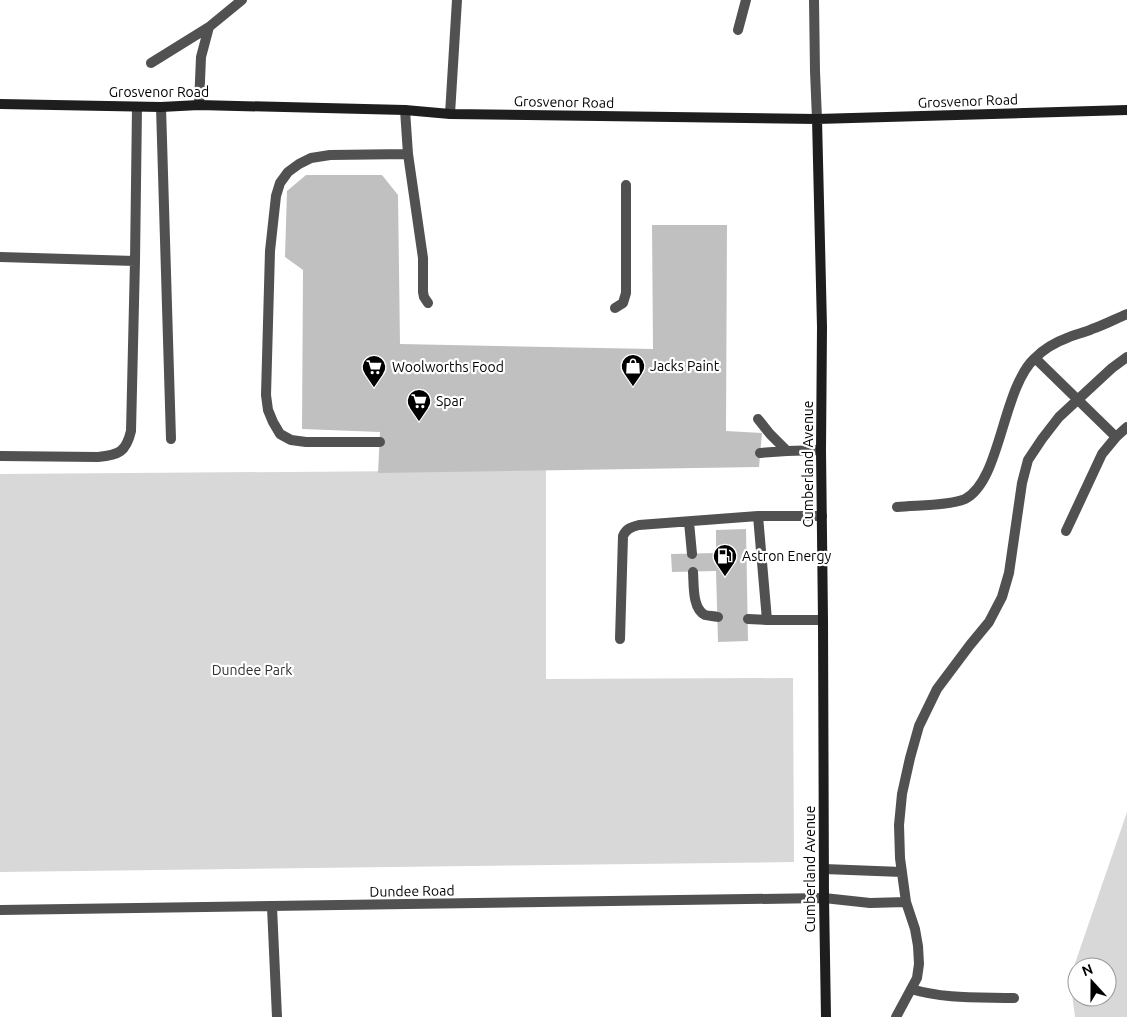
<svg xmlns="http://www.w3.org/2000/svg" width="1127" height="1017" viewBox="0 0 1127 1017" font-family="Ubuntu,sans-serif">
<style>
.green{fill:#d8d8d8;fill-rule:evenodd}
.building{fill:#c0c0c0}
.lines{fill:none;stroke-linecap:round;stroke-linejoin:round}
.lane{stroke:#515151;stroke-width:10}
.street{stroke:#515151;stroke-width:10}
.secondary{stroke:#1e1e1e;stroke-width:10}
.labels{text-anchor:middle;stroke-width:4.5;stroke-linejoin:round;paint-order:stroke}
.street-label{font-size:14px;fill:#000;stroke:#fff}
.poi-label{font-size:14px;fill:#000;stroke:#fff;text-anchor:start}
.park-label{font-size:14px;fill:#2f2f2f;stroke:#fff}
</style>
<rect width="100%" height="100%" fill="#fff"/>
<!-- green -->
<path class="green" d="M546,470v209l247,-1 1,184 -794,10v-398z
M1127,812v205h-52l-5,-39zM1077,967h30v30h-30z"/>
<!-- building -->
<path class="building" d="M306,175h76l16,20 2,149 253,5 -1,-124h75l-1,206 36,2 -3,34 -381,6 2,-41 -78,-3 1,-159 -18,-13 2,-66z
M746,529l2,112 -30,1 -2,-71 -44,1 -1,-18 45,-1v-23z"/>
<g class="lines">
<!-- lane -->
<path class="lane" d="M738,30l8,-30
M161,107l10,332
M405,110l3,44 15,104v34l1,5 4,6
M450,114l7,-114
M615,308l8,-5 3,-10v-108
M758,419l12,15 17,17
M380,442h-74l-15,-2 -11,-6 -7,-12 -5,-12 -2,-15 4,-144 6,-55 4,-13 8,-11 11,-8 12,-6 19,-3 78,-1
M760,453l27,-2 34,-1
M822,516h-64l9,104h56
M689,522l3,32
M693,572c1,12 -1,37 12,43 4,1 9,1 13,2
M748,619l19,1
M620,639l3,-103c3,-7 8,-9 16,-11l119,-9"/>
<!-- street -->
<path class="street" d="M814,0l1,71 2,48
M151,63l58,-36
M199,105l2,-48 8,-30 33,-27
M0,257l135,4
M1035,358l81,79
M0,456l98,1c21,-2 28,-5 33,-26l4,-170 2,-154
M897,507c19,-2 52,-1 68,-8 36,-18 37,-111 70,-141 8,-8 21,-16 32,-20 8,-4 17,-5 25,-9 12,-4 23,-10 35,-15
M1066,531l36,-77 14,-17 11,-10
M824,869l78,3
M272,907l5,110
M0,910l824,-12 46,5 36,-1
M911,989c33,10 68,8 103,9
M896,1017l21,-39 2,-14 -1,-18 -3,-17 -9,-27 -6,-44 -1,-33 3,-31 8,-36 9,-32 18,-37 33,-44 19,-23 13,-25 7,-24 13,-90 6,-23 14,-21 17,-22 53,-49 15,-11"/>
<!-- secondary -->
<path class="secondary" d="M0,104l161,3 38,-2 206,5 45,4 367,5 310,-9
M817,119l5,208 -1,123 2,170 1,278 2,119"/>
</g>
<!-- icons -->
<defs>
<g id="shop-pin" transform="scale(1.25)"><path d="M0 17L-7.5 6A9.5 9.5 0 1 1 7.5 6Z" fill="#000" stroke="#fff"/><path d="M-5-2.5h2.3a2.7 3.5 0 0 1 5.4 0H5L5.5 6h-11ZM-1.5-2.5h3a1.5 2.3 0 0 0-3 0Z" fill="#fff"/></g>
<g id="supermarket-pin" transform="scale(1.25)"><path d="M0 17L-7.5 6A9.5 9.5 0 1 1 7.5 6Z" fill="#000" stroke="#fff"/><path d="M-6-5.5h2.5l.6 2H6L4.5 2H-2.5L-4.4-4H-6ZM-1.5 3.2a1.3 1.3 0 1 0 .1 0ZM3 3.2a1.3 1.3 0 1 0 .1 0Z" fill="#fff"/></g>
<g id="fuel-pin" transform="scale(1.25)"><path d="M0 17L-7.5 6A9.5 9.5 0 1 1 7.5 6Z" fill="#000" stroke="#fff"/><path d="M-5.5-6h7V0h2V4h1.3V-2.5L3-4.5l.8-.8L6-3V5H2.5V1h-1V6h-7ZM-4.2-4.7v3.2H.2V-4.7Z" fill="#fff"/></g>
</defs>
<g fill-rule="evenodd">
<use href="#shop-pin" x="633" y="366"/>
<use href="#supermarket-pin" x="374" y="367"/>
<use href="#supermarket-pin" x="419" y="401"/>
<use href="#fuel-pin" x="725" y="556"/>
</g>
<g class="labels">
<!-- street labels -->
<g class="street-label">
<text x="159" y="97">Grosvenor Road</text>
<text transform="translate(968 101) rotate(-2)" y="5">Grosvenor Road</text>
<text transform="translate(564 102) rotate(1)" y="5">Grosvenor Road</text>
<text transform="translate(808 464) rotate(-90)" y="5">Cumberland Avenue</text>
<text transform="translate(810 869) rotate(-90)" y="5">Cumberland Avenue</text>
<text transform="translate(412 891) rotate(-1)" y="5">Dundee Road</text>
</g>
<!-- poi labels -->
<g class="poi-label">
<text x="650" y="371">Jacks Paint</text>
<text x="392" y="372">Woolworths Food</text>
<text x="436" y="406">Spar</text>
<text x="742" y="561">Astron Energy</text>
</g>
<!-- park labels -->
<g class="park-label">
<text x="252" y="675">Dundee Park</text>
</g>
</g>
<!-- north arrow -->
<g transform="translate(1092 982) rotate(339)"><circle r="24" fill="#ffffff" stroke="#999999"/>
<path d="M0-4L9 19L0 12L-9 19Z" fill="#000000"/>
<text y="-8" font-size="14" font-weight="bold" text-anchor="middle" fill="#000000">N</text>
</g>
</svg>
